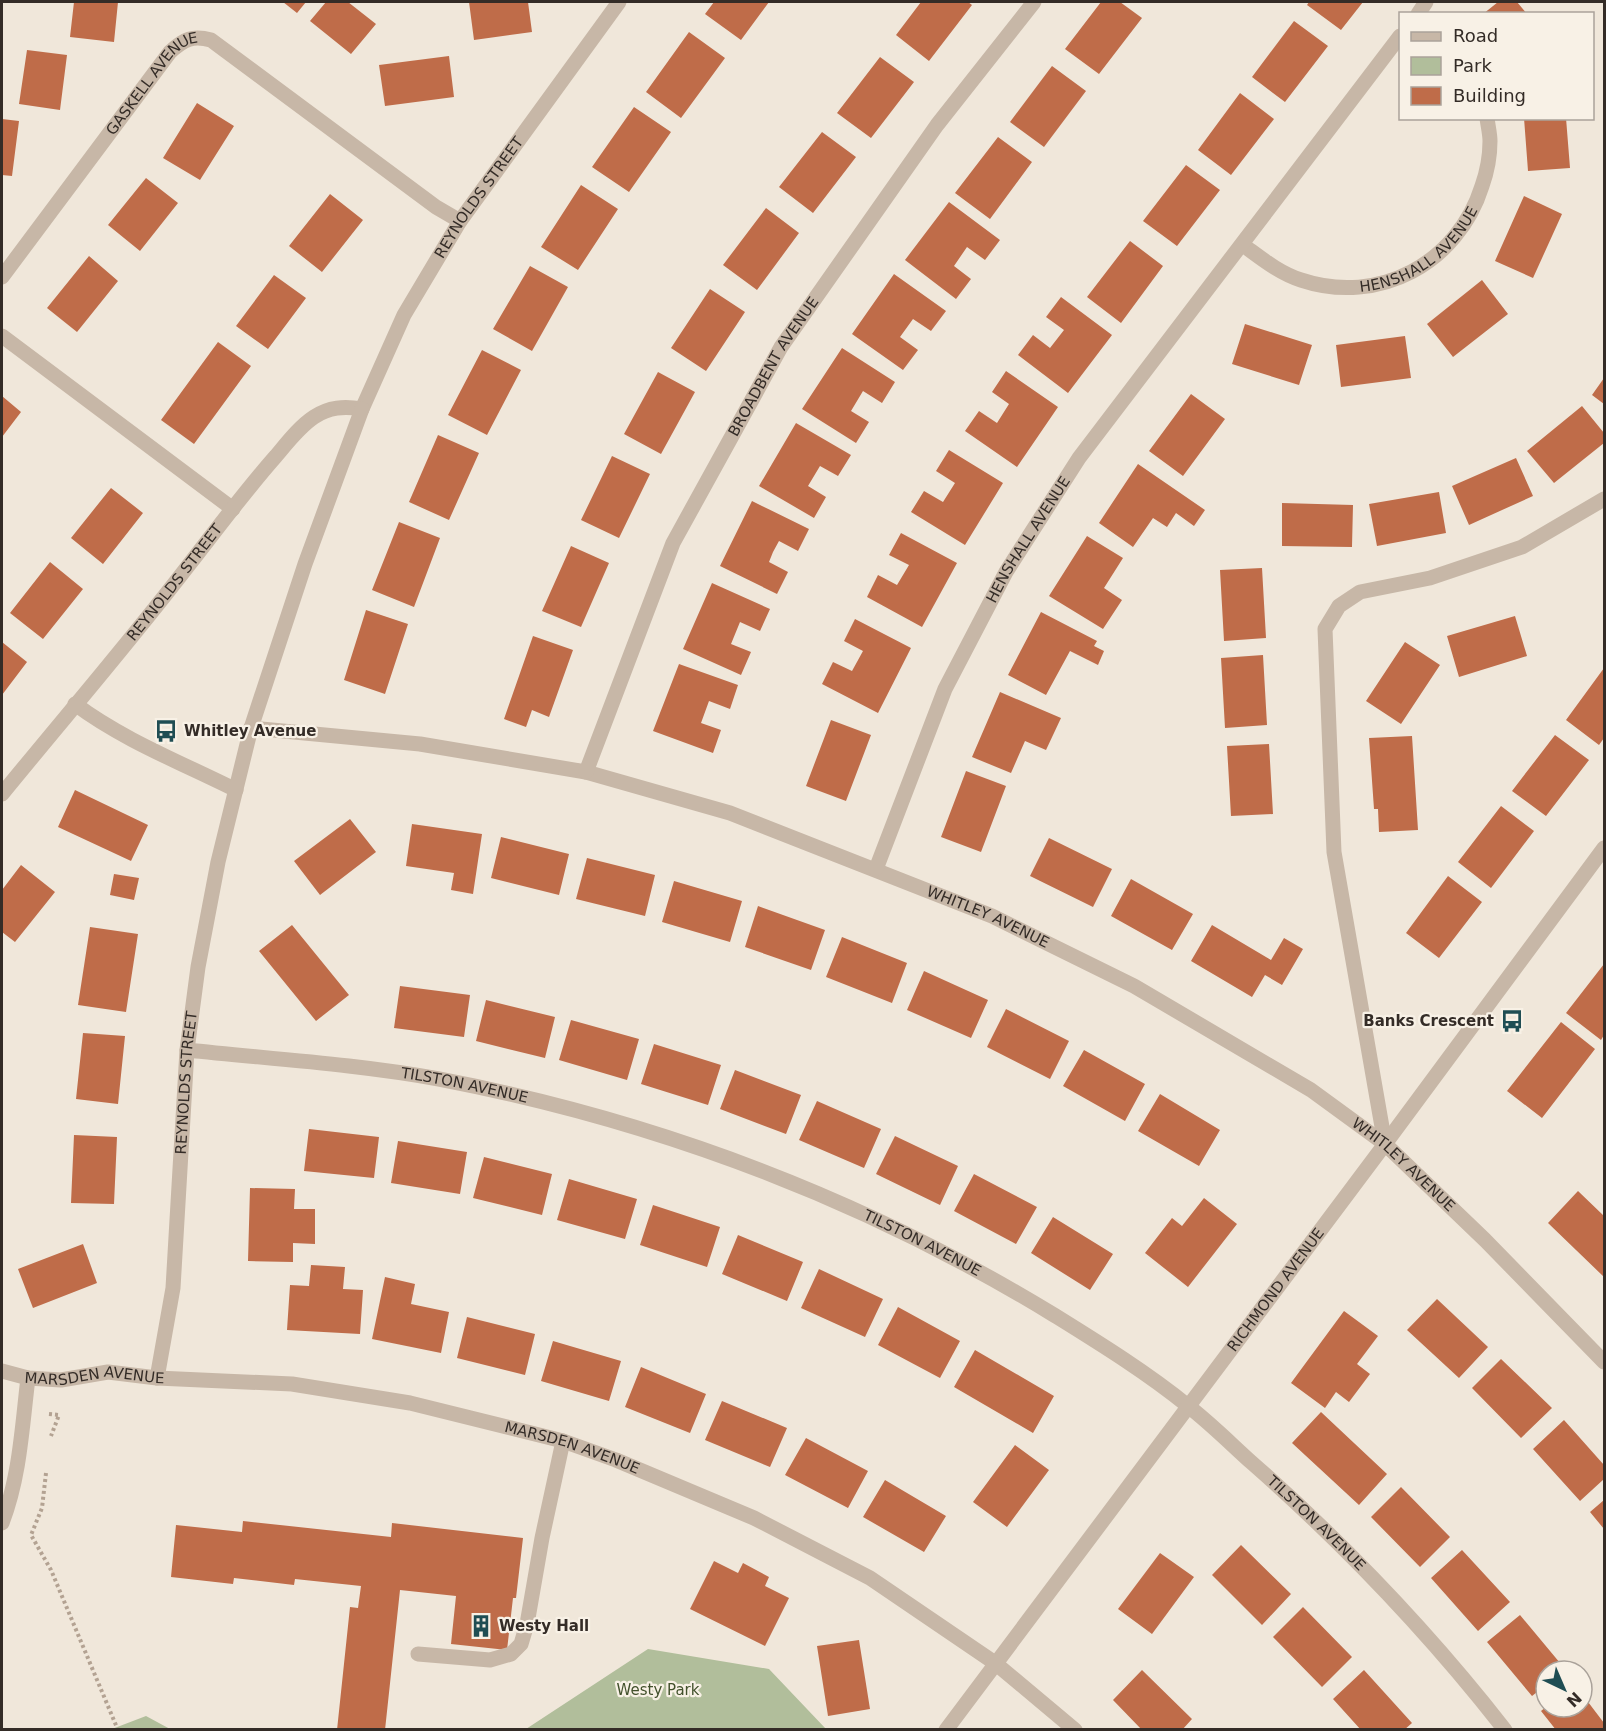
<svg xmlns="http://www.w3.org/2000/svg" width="1606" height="1731" viewBox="0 0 1606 1731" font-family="'DejaVu Sans',sans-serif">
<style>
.green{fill:#b1be9b}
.building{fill:#bf6c49}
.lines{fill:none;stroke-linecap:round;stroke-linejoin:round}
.path{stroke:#b3a292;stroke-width:4;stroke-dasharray:3 3;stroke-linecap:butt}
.service{stroke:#c7b7a7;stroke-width:15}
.minor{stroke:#c7b7a7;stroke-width:15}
.labels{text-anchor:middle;stroke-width:4.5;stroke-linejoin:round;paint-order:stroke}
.street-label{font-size:15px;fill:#342c27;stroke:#f8f1e6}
.poi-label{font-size:15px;font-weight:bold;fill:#342c27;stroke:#f8f1e6;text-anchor:start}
.park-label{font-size:15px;fill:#42512c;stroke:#f8f1e6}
</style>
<rect width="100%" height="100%" fill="#f0e7da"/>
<!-- green -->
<path class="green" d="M648,1649l121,20 57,60h-300z
M146,1716l24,13h-58z"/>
<!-- building -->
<path class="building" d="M74,2h44l-4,40 -44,-5z
M283,2h23l-9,11z
M326,2h22l28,22 -25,30 -41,-33z
M469,2h59l4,30 -58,8z
M714,2h55l-28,38 -36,-26z
M921,2h47l4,3 -43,56 -33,-26z
M1101,2h19l22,16 -43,56 -34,-25z
M1309,2h54l-22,28 -34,-25z
M1498,2h19l10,12h-44z
M1294,21l34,25 -43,56 -33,-25z
M689,32l36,26 -44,60 -35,-26z
M27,50l40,5 -7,55 -41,-6z
M449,56l5,41 -69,9 -6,-41z
M880,57l34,25 -43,56 -34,-25z
M1052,66l34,25 -42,56 -34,-25z
M1240,93l34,26 -43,56 -33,-25z
M197,103l37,23 -34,54 -37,-22z
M634,107l37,25 -42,60 -37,-25z
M1524,118h42l4,50 -42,3z
M2,119l17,2 -7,55 -10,-1z
M822,132l34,25 -43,56 -34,-26z
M998,137l34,25 -42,57 -35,-26z
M1186,165l34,25 -43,56 -34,-25z
M146,178l32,25 -38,48 -32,-26z
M581,185l37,24 -40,61 -37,-23z
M330,194l33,26 -41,52 -33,-26z
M1524,196l38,18 -29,64 -38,-17z
M949,202l51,38 -15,20 -18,-13 -13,19 17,13 -15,20 -51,-39z
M766,208l33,25 -42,57 -34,-25z
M1130,241l33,25 -42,57 -34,-26z
M89,256l29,25 -41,51 -30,-24z
M530,266l38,21 -36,64 -39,-22z
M894,274l52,37 -15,20 -18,-12 -13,18 18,13 -15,20 -51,-36z
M274,275l32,23 -38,51 -32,-23z
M1482,280l26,34 -55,43 -26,-33z
M710,289l35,23 -39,59 -35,-23z
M1061,297l51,38 -44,58 -50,-38 15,-20 17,13 14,-18 -18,-13z
M1245,324l67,21 -13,40 -67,-21z
M1405,336l6,42 -70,9 -5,-42z
M218,342l33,24 -57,78 -33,-24z
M842,348l53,34 -13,21 -19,-12 -12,20 18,11 -13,21 -54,-34z
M482,350l39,20 -34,65 -39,-20z
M1006,371l52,36 -41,60 -52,-36 14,-20 18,12 12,-19 -17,-12z
M658,372l37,20 -34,62 -37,-20z
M1604,378v26l-12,-9z
M1191,394l34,25 -42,57 -34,-25z
M2,396l19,16 -19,25z
M1582,406l22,27v10l-50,40 -27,-32z
M796,423l55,32 -13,21 -18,-10 -12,20 18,11 -12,21 -55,-32z
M438,435l41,18 -30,67 -40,-18z
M949,450l54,33 -38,62 -54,-33 13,-21 19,11 12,-19 -19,-12z
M612,456l38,18 -31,64 -38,-18z
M1516,458l17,38 -64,29 -17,-39z
M1138,464l67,46 -11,16 -18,-13 -9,14 -14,-9 -20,29 -34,-24z
M111,488l32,25 -40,51 -32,-26z
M1439,492l7,41 -69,13 -8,-42z
M752,501l57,28 -11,22 -19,-10 -6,11 -4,10 19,10 -11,22 -57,-28z
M1282,503l71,2 -1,42 -70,-1z
M399,522l41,16 -26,69 -42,-17z
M901,533l56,30 -35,64 -55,-30 11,-22 19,10 12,-20 -20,-10z
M1087,536l36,22 -19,30 18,12 -19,29 -54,-33z
M571,546l38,17 -28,64 -39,-16z
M50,562l33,27 -40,50 -33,-26z
M1262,568l4,70 -42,3 -4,-71z
M712,583l58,26 -10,22 -20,-9 -9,22 20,8 -10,23 -58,-26z
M366,610l42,14 -23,70 -41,-14z
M1041,612l56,29 -3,5 10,5 -6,14 -28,-14 -24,44 -38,-20z
M1515,616l12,40 -68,21 -12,-41z
M855,619l56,29 -33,65 -56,-29 11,-22 19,9 11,-20 -19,-10z
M533,636l40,14 -24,67 -17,-7 -6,17 -22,-8z
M2,642l25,20 -25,33z
M1405,642l35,23 -39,59 -35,-23z
M1263,655l4,70 -42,3 -4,-70z
M679,664l59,21 -8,24 -21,-8 -8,22 20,7 -8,23 -60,-22z
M1604,668v70l-5,7 -33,-25z
M1000,692l61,26 -15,32 -21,-9 -14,32 -39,-16z
M831,720l40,15 -25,66 -40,-15z
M1555,735l34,25 -43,56 -34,-25z
M1412,736l6,94 -39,2 -1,-23h-4l-5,-71z
M1269,744l4,70 -42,2 -4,-70z
M966,771l40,15 -25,66 -40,-15z
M75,790l73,35 -17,36 -73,-34z
M1501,806l33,25 -43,57 -33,-26z
M350,819l26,33 -56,43 -26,-34z
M412,824l70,10 -9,60 -22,-4 3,-17 -48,-7z
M501,837l68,17 -10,41 -68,-17z
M1049,838l63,31 -19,38 -63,-31z
M587,858l68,17 -10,41 -69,-17z
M21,865l34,27 -40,50 -13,-10v-42z
M114,874l25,4 -5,22 -24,-5z
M1448,876l34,26 -43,56 -33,-25z
M1131,879l62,35 -21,36 -61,-34z
M674,881l68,20 -12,41 -68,-20z
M758,906l67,24 -14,40 -66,-23z
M292,925l57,70 -33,26 -57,-70z
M1212,925l59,35 13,-22 19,11 -21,36 -17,-10 -13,22 -61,-36z
M90,927l48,7 -12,78 -48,-7z
M842,937l65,26 -15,40 -66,-26z
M1604,964v71l-3,5 -35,-27z
M924,971l64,29 -17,38 -64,-28z
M400,986l70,9 -6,42 -70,-9z
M486,1000l69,17 -10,41 -69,-17z
M1006,1009l63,32 -19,38 -63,-32z
M571,1020l68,19 -12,41 -68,-20z
M1561,1022l34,27 -53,69 -35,-27z
M83,1033l42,3 -7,68 -42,-5z
M654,1044l67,21 -13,40 -67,-21z
M1084,1050l61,34 -20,37 -62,-35z
M735,1070l66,25 -15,39 -66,-25z
M1160,1094l60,36 -21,36 -61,-35z
M817,1101l64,28 -17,39 -65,-28z
M309,1129l70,8 -5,41 -70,-7z
M74,1135l43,2 -3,67 -43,-1z
M895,1136l63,30 -18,39 -64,-31z
M398,1141l69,11 -7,42 -69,-11z
M484,1157l68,17 -10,41 -69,-17z
M974,1174l63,33 -21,37 -62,-33z
M569,1179l68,20 -12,40 -68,-19z
M250,1188l45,1 -1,20h21v35l-22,-1v19l-45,-1z
M1578,1191l26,25v61l-56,-54z
M1204,1198l33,26 -49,63 -43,-34 27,-35 10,8z
M653,1205l67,22 -13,40 -67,-22z
M1053,1217l60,37 -23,36 -59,-37z
M738,1235l65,27 -16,39 -65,-27z
M83,1244l14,39 -64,25 -15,-39z
M311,1265l34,2 -2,22 20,1 -3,44 -73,-4 3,-45 19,1z
M819,1269l64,30 -18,38 -64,-29z
M385,1277l30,7 -4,20 38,8 -8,41 -69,-14z
M1437,1299l51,48 -29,31 -52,-48z
M898,1307l62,34 -20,37 -62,-33z
M1344,1311l34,25 -21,28 13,10 -21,28 -13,-10 -11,16 -34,-25z
M467,1317l68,17 -10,41 -68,-17z
M553,1341l68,20 -12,40 -68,-20z
M975,1350l79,46 -21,37 -79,-46z
M1501,1359l51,49 -31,30 -49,-50z
M641,1367l65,27 -16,39 -65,-26z
M722,1401l65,27 -17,39 -65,-27z
M1321,1412l66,62 -28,31 -67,-62z
M1564,1420l40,45v14l-24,22 -47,-52z
M806,1438l62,33 -20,37 -63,-33z
M1015,1445l34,25 -42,57 -34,-25z
M885,1480l61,36 -22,36 -61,-35z
M1401,1487l49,50 -30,30 -49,-50z
M1604,1500v29l-14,-17z
M243,1521l148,16 1,-14 131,15 -7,60h-3l-6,52 -56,-6 5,-48 -56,-6 -15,140h-48l13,-123 8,1 3,-22 -66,-7 -1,6 -60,-7 -1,6 -62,-7 5,-52 66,7z
M1241,1545l50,49 -29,31 -50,-50z
M1462,1550l48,52 -32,29 -47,-53z
M1160,1553l34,24 -42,57 -34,-25z
M714,1561l24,12 5,-10 26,14 -4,9 24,12 -24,48 -75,-37z
M1303,1607l49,50 -30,30 -49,-50z
M1520,1615l45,54 -3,2h-16v14l-14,11 -45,-54z
M859,1640l11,69 -42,7 -11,-70z
M1142,1670l50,49 -10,11h-40l-29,-30z
M1364,1670l48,53 -8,7h-43l-28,-31z
M1582,1694l22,29v7h-48l-15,-19 5,-4h36z"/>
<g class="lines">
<!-- path -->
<path class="path" d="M49,1414l10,1 -8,21
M46,1473l-4,35 -11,27 20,35 67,160"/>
<!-- service -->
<path class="service" d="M418,1654l72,6 21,-6 10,-10 6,-20 15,-86 21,-97"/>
<!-- minor -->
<g class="minor">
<path d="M1418,14l8,-12"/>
<path id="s1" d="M1243,245c18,13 36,28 58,35 78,26 157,-17 181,-94 5,-14 8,-30 8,-45 0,-7 -2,-15 -3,-23"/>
<path id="s2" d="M2,277l168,-225c14,-13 23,-17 41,-12l225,167 24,14"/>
<path d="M2,336l231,173"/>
<path d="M75,704c48,36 107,59 161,86"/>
<path id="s3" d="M251,728l169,16 166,28 144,41 262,103 142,70 177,104 74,54 100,96 119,122"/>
<path id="s4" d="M586,772l87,-229 108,-196 156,-222 97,-123"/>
<path id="s5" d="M2,794c62,-76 126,-150 186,-228 29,-37 57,-75 88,-110 11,-13 23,-29 38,-39 15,-10 30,-11 48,-8l42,-94 56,-94 159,-219"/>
<path id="s6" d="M876,869l69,-180 61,-117 73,-114 321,-422"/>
<path id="s7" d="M187,1050c85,9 169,14 252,29 219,42 425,120 615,236 45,28 92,57 134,91 22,17 42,37 63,56 91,80 179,172 254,268"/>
<path d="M1385,1144l-51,-292 -9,-223 14,-23 21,-14 70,-14 92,-31 82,-48"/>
<path id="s8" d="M2,1371l26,7 33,2 47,-8 49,6 135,6 118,19 153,38 53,19 138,58 116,60 125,85 80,67"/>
<path id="s9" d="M157,1378l16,-90 14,-238 11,-83 20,-105 33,-134 54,-164 57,-155"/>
<path d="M2,1523c18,-47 20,-96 26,-145"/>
<path id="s10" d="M946,1730l439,-586 219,-296"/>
</g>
</g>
<!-- icons -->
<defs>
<g id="bus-bare" transform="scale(1.8)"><path d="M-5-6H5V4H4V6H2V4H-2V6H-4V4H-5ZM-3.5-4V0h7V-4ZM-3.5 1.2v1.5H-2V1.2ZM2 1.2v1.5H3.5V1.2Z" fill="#1f4d53" stroke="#f8f1e6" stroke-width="2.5" paint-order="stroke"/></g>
<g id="building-bare" transform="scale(1.8)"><path d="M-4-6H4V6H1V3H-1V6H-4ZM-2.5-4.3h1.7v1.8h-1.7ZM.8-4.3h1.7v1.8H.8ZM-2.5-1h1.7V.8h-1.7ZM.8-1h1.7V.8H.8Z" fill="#1f4d53" stroke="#f8f1e6" stroke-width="2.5" paint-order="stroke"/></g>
</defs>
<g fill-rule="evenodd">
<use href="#bus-bare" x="166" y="731"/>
<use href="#bus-bare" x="1512" y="1021"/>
<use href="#building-bare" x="481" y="1626"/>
</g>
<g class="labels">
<!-- street labels -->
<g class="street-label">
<text dy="5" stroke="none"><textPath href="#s2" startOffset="246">GASKELL AVENUE</textPath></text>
<text dy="5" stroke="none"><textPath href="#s5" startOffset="782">REYNOLDS STREET</textPath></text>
<text dy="5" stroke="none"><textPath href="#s1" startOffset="200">HENSHALL AVENUE</textPath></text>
<text dy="5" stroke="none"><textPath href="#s4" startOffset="448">BROADBENT AVENUE</textPath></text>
<text dy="5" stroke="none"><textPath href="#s6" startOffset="364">HENSHALL AVENUE</textPath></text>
<text dy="5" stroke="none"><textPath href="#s5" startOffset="273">REYNOLDS STREET</textPath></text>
<text dy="5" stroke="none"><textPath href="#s3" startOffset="766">WHITLEY AVENUE</textPath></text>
<text dy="5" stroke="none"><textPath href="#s9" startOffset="297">REYNOLDS STREET</textPath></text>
<text dy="5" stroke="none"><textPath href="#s7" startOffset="280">TILSTON AVENUE</textPath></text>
<text dy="5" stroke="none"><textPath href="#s3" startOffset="1252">WHITLEY AVENUE</textPath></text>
<text dy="5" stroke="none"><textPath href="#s7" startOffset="766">TILSTON AVENUE</textPath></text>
<text dy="5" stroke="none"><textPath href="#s10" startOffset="550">RICHMOND AVENUE</textPath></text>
<text dy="5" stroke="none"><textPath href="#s8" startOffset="94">MARSDEN AVENUE</textPath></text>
<text dy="5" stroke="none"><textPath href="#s8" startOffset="580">MARSDEN AVENUE</textPath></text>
<text dy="5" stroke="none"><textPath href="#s7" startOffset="1252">TILSTON AVENUE</textPath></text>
</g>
<!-- poi labels -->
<g class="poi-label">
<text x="184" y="736">Whitley Avenue</text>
<text x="1494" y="1026" text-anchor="end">Banks Crescent</text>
<text x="499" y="1631">Westy Hall</text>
</g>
<!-- park labels -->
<g class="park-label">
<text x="658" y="1695">Westy Park</text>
</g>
</g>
<!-- border -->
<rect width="1606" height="1731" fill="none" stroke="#342c27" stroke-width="6"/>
<!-- legend -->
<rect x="1399" y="12" width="195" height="108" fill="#f8f1e6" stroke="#aaa29a" stroke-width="1.5"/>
<rect x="1411" y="32" width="30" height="9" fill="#c7b7a7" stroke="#aaa29a" stroke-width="1.5"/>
<text x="1453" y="42" font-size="18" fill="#342c27">Road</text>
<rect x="1411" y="57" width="30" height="18" fill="#b1be9b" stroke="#aaa29a" stroke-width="1.5"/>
<text x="1453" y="72" font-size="18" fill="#342c27">Park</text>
<rect x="1411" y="87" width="30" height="18" fill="#bf6c49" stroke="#aaa29a" stroke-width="1.5"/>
<text x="1453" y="102" font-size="18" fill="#342c27">Building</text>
<!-- north arrow -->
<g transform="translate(1564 1689) rotate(136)"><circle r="28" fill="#f8f1e6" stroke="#aaa29a" stroke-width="1.5"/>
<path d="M0-4.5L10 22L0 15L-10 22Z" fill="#1f4d53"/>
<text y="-9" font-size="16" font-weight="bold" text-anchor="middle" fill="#342c27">N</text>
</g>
</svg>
